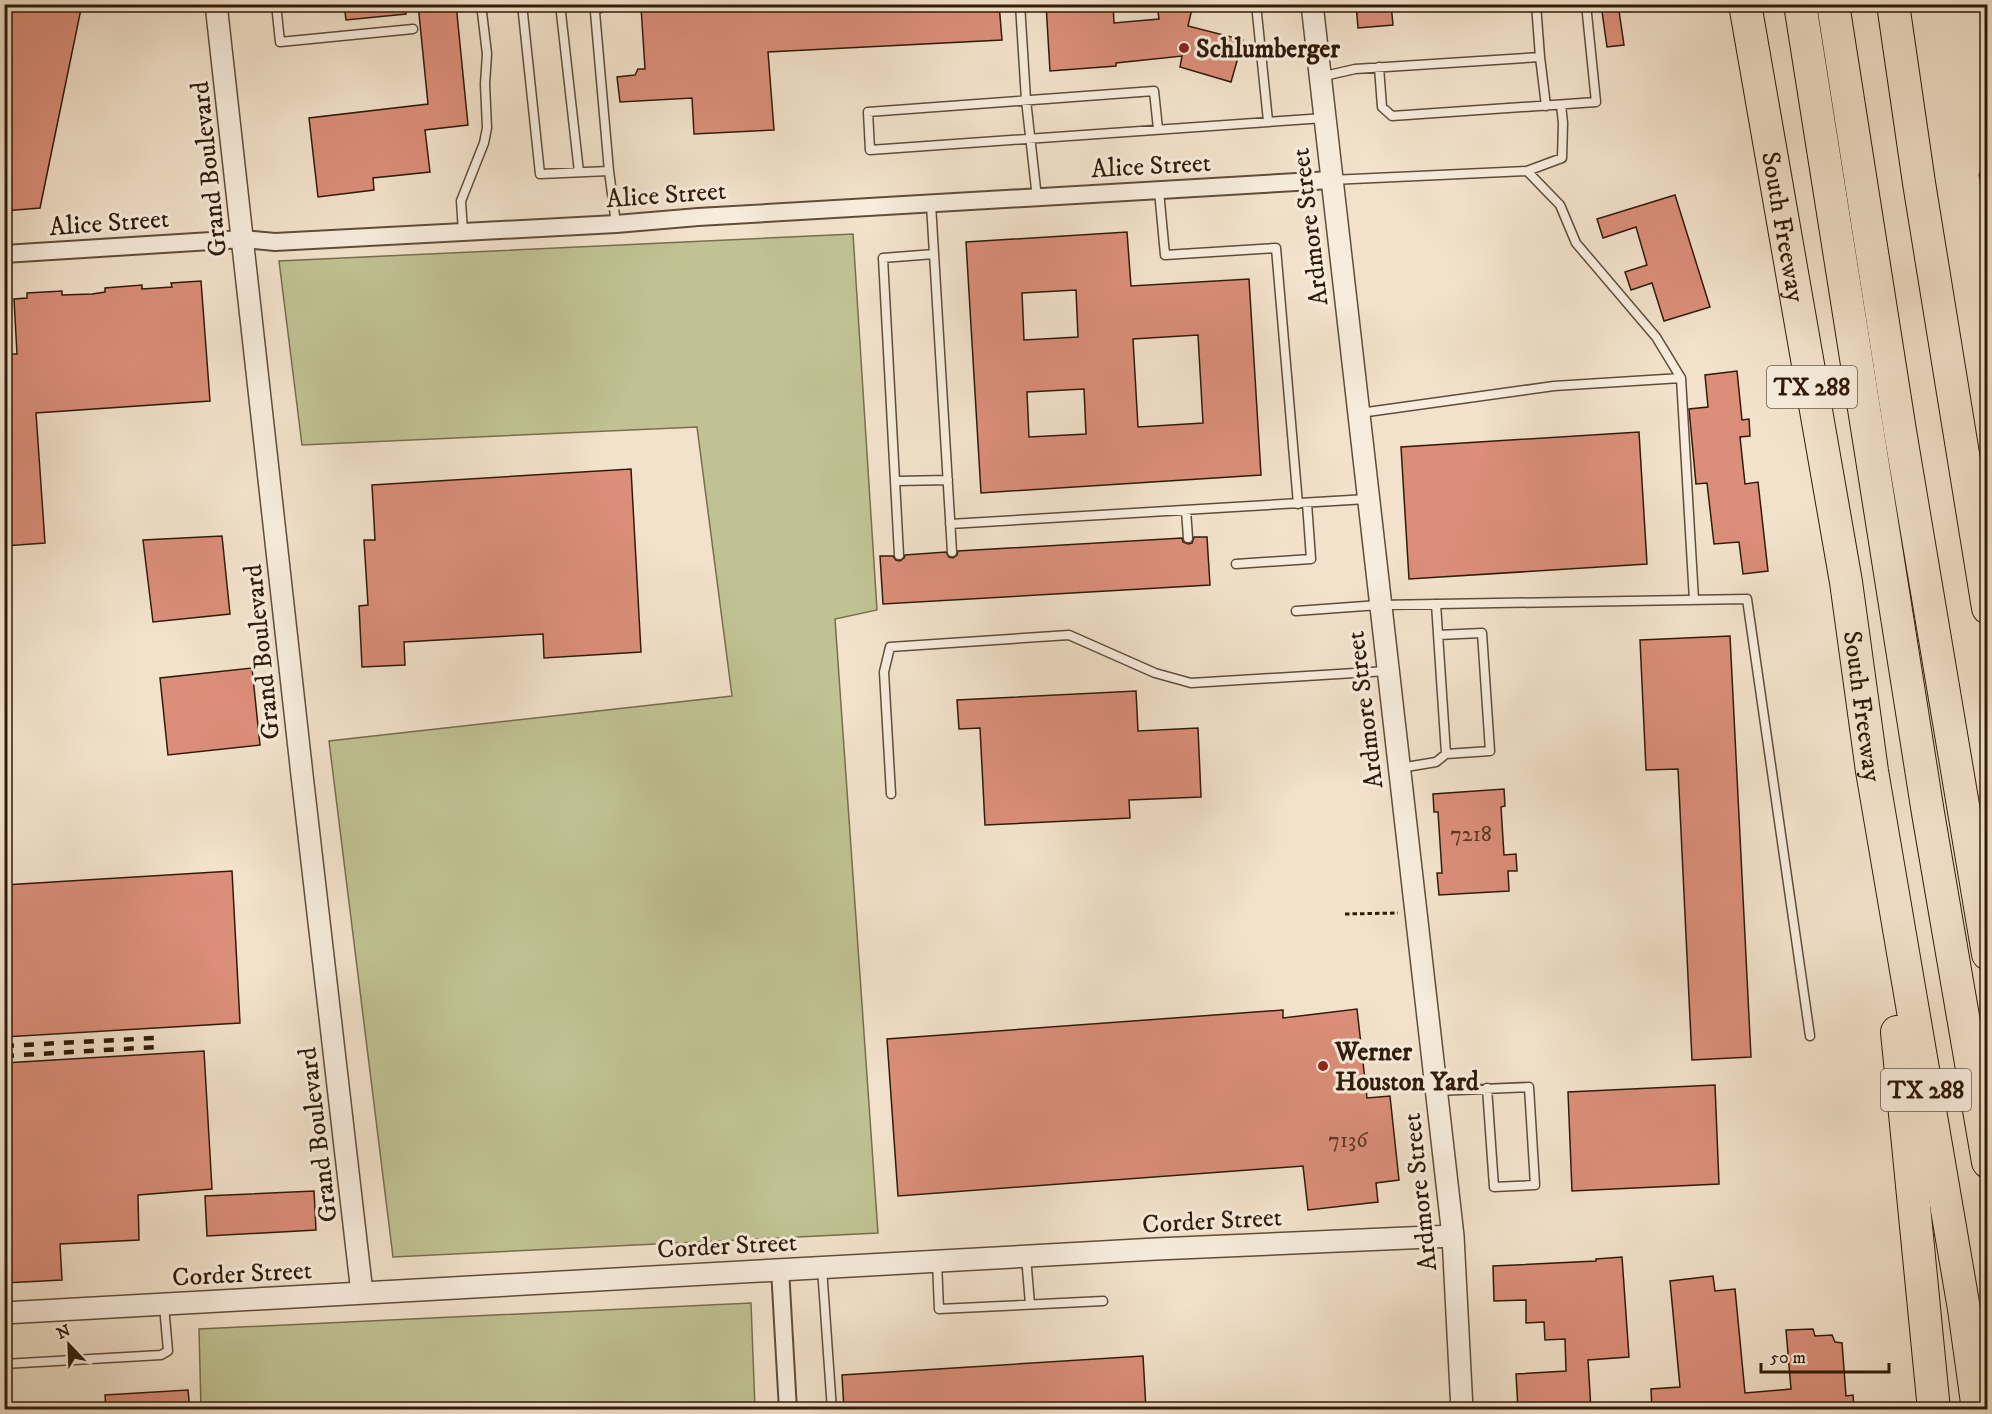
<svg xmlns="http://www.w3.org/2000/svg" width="1992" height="1414" viewBox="0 0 1992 1414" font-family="'IM FELL DW Pica',serif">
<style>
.green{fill:#c0c293;stroke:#786e4e;stroke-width:1.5}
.building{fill:#db8e79;stroke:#301b08;stroke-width:1.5;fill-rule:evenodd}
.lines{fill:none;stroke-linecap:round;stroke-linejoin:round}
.service-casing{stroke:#604d39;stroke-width:11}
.minor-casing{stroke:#604d39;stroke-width:20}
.tertiary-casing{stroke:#604d39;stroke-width:24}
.motorway-casing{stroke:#301b08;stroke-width:34}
.path{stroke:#301b08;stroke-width:3;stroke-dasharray:4.5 3;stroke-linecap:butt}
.service{stroke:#f7ecdd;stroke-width:8}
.minor{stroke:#f7ecdd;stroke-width:16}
.tertiary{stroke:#f7ecdd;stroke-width:21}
.motorway{stroke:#f2e2cb;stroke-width:32}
.rail{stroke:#301b08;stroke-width:4.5;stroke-dasharray:10 10;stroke-linecap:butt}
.poi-dot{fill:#8f2418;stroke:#f7ecdd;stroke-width:2}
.labels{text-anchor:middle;stroke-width:6;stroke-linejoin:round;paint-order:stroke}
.number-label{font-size:22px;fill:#5b3824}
.shield{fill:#f7ecdd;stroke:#6c5a48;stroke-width:1.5}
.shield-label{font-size:24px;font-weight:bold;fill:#301b08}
.poi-label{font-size:26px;font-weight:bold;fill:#301b08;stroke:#f7ecdd;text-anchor:start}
.street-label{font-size:26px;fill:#301b08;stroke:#f7ecdd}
</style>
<rect width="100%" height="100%" fill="#f2e2cb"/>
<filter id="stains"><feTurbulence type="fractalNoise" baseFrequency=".00333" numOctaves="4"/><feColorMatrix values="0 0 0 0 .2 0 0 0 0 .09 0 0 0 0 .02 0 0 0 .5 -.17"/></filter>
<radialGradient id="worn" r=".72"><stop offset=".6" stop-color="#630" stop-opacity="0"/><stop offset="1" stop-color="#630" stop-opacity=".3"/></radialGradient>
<!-- green -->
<path class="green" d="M853,234l24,376 -42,9 43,614 -485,24 -64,-516 403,-45 -35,-269 -395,18 -23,-184z
M751,1303l4,106h-554l-2,-80z"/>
<!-- building -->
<path class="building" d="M4,4h78l-42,204 -36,3z
M344,4h61l1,10 -60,6z
M418,4h38l12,121 -43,5 5,42 -57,6 1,12 -56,7 -9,-79 119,-14z
M673,4h326l3,36 -234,12 6,78 -80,4 -2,-36 -72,4 -3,-25 18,-2 3,-6h7l-4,-62z
M1046,4h67l1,19 45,-4 -2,-15h36l-5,22 55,14 -12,42 -51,-15 2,-11 -66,7v3l-66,5z
M1356,4h35l2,21 -35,3z
M1601,4h17l6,41 -17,2z
M1675,195l35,112 -46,14 -12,-38 -21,7 -6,-18 22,-7 -11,-38 -33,11 -6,-19z
M1127,232l4,54 118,-7 12,196 -280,18 -15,-251zM1076,290l2,47 -54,3 -2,-47zM1198,335l5,88 -65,4 -5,-88zM1084,389l2,45 -57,3 -2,-45z
M201,281l9,120 -174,12 9,130 -41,3v-192h13l-3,-55 13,-1v-5l35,-2v4l30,-1 13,-2v-4l37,-3v4l30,-2 -1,-4z
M1737,371l5,49 7,-1 1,17 -10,1 5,47 13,-2 10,89 -25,3 -4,-32 -25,2 -7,-61 -11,1 -7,-75 19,-2 -3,-32z
M1639,432l8,132 -238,15 -8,-132z
M631,469l10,183 -97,6 -1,-24 -139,8 1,23 -43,2 -3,-61 9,-1 -4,-65h11l-3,-55z
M222,536l8,78 -77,8 -10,-82z
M1194,537h13l3,48 -327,19 -3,-48h13l3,4 4,1 4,-3 1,-3 41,-3 3,5 4,1 4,-3 1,-4 224,-13 1,4 5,2 4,-1z
M1730,636l21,421 -59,3 -14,-291 -32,1 -6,-130z
M252,668l8,77 -92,10 -8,-77z
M1136,691l2,40 60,-3 3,69 -72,3 1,18 -145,7 -5,-97 -21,1 -2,-29z
M1504,789l1,17 -4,1 3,48 12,-1 1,17h-9l1,20 -70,4 -2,-22h5l-4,-61h-4l-1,-18z
M232,871l8,152 -236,14v-152z
M1357,1009l10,89 23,-2 9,84 -23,3 2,19 -70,8 -5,-44 -405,30 -11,-157 396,-29v8z
M204,1051l8,138 -74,6 1,45 -79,4 2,36 -58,3v-220z
M1715,1085l4,99 -147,7 -4,-99z
M314,1191l2,39 -109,6 -2,-40z
M1622,1257l7,100 -41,3 3,50h-73l-2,-36 50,-3 -1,-32 -20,1 -1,-18 -18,1v-23l-32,1 -1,-35 103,-5v-2z
M1713,1276l2,15 20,-2 10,104 46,-4 -5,-59 27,-1 2,7 17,-1 3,7 7,1 4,53 7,-1 1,15h-202l-1,-21 29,-2 -10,-106z
M1143,1356l3,54h-302l-2,-35z
M188,1390l2,20h-84l-1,-15z"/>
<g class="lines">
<!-- service casing -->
<g class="service-casing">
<path id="service" d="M276,4l4,38 133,-13
M522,4l18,170 69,-3 7,53
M560,4l19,168
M603,4l-8,8 14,159
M1020,4l6,96 11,98
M1256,4l12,117
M1540,57l6,49
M1379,67l3,40 10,9 204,-14 -10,-98
M1320,77l35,-8 185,-12 -4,-53
M1158,129l-4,-38 -286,21 2,38 454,-32
M1988,163l-4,12 4,27
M1527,171l35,-13 1,-35 -2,-18
M1331,180l196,-9 33,34 16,38 80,94 25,41 13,222
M1159,191l6,64 111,-7 22,256
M931,204l21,348
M463,232l-2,-31 23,-58 3,-15 -2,-44 2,-30 -6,-50
M1360,413l194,-27 127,-8
M897,481l51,-1
M1186,510l2,28
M950,524l417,-25
M899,555l-16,-297 51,-4
M1236,564l75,-5 -4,-56
M1436,604l10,150
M1296,611l83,-6 368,-6 63,437
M1400,768l36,-6 10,-8 44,-3 -8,-118 -44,2
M891,794l-7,-122 6,-25 179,-12 86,38 36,10 196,-12
M1436,1091l93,-4 6,98 -41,2 -7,-99
M1026,1257l4,47
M937,1262l2,47 164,-8
M822,1268l10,142
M4,1364l157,-9 7,-4 -4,-45"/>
</g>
<!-- minor casing -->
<g class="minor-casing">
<path id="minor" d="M4,254l239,-15 32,3 341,-18 82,-7 633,-37
M780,1269l8,141"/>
</g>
<!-- tertiary casing -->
<g class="tertiary-casing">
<path id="tertiary" d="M216,4l86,771 60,518
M1312,4l141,1232 9,174
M4,1313l1152,-64 297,-13"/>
</g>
<!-- motorway casing -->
<g class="motorway-casing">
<g id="motorway">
<path id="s1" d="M1745,4l101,578 26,189 92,538 14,101"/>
<path d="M1800,4l128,809 60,349"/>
<path d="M1833,4l67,427 88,523"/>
<path d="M1893,4l26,179 69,425"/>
<path d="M1897,1032l37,378"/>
</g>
</g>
<!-- path -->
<path class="path" d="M1345,914l53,-1"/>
<!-- service -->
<use href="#service" class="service"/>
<!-- minor -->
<use href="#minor" class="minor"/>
<!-- tertiary -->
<use href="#tertiary" class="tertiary"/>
<!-- motorway -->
<use href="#motorway" class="motorway"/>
<!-- rail -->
<path class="rail" d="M4,1046l151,-8
M4,1056l152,-9"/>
</g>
<!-- markers -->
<g class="poi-dot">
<circle cx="1184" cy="48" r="6"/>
<circle cx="1323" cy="1066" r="6"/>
</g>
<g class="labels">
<!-- number labels -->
<g class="number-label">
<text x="1471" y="841">7218</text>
<text x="1348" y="1147">7136</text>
</g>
<!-- shield labels -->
<g class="shield">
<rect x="1767" y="366" width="90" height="42" rx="4.5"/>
<rect x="1881" y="1069" width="90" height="42" rx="4.5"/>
</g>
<g class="shield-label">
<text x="1812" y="395">TX 288</text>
<text x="1926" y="1098">TX 288</text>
</g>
<!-- poi labels -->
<g class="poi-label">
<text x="1196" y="57">Schlumberger</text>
<text x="1335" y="1060">Werner<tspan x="1335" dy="30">Houston Yard</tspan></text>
</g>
<!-- street labels -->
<g class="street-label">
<text transform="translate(1151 165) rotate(-3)" y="9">Alice Street</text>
<text transform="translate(208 169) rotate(-96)" y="9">Grand Boulevard</text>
<text transform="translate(666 194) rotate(-4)" y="9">Alice Street</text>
<text transform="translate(109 222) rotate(-4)" y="9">Alice Street</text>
<text transform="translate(1309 227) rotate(-97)" y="9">Ardmore Street</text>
<text dy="9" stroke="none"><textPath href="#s1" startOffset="226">South Freeway</textPath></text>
<text transform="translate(261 652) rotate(-96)" y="9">Grand Boulevard</text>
<text dy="9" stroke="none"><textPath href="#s1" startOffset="712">South Freeway</textPath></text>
<text transform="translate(1364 710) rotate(-97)" y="9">Ardmore Street</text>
<text transform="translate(317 1135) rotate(-97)" y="9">Grand Boulevard</text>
<text transform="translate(1419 1192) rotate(-96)" y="9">Ardmore Street</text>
<text transform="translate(1212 1220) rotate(-3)" y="9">Corder Street</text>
<text transform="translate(727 1245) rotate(-3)" y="9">Corder Street</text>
<text transform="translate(242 1273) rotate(-3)" y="9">Corder Street</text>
</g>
</g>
<!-- margin -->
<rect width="1992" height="1414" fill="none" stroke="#f2e2cb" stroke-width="24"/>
<rect x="6" y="6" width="1980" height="1402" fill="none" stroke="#301b08" stroke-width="3"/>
<rect x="12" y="12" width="1968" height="1390" fill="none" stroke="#301b08" stroke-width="1.5"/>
<!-- north arrow -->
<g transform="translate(69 1345) rotate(337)" stroke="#f7ecdd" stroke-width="4.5" paint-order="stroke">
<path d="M0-4.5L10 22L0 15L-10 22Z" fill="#301b08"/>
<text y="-9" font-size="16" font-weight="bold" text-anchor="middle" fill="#301b08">N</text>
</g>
<!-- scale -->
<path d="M1761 1363v9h128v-9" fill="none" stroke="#301b08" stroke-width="3"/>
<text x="1770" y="1363" font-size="18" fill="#301b08" stroke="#f7ecdd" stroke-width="4.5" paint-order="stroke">50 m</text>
<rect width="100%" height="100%" filter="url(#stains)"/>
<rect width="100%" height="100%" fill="url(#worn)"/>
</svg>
